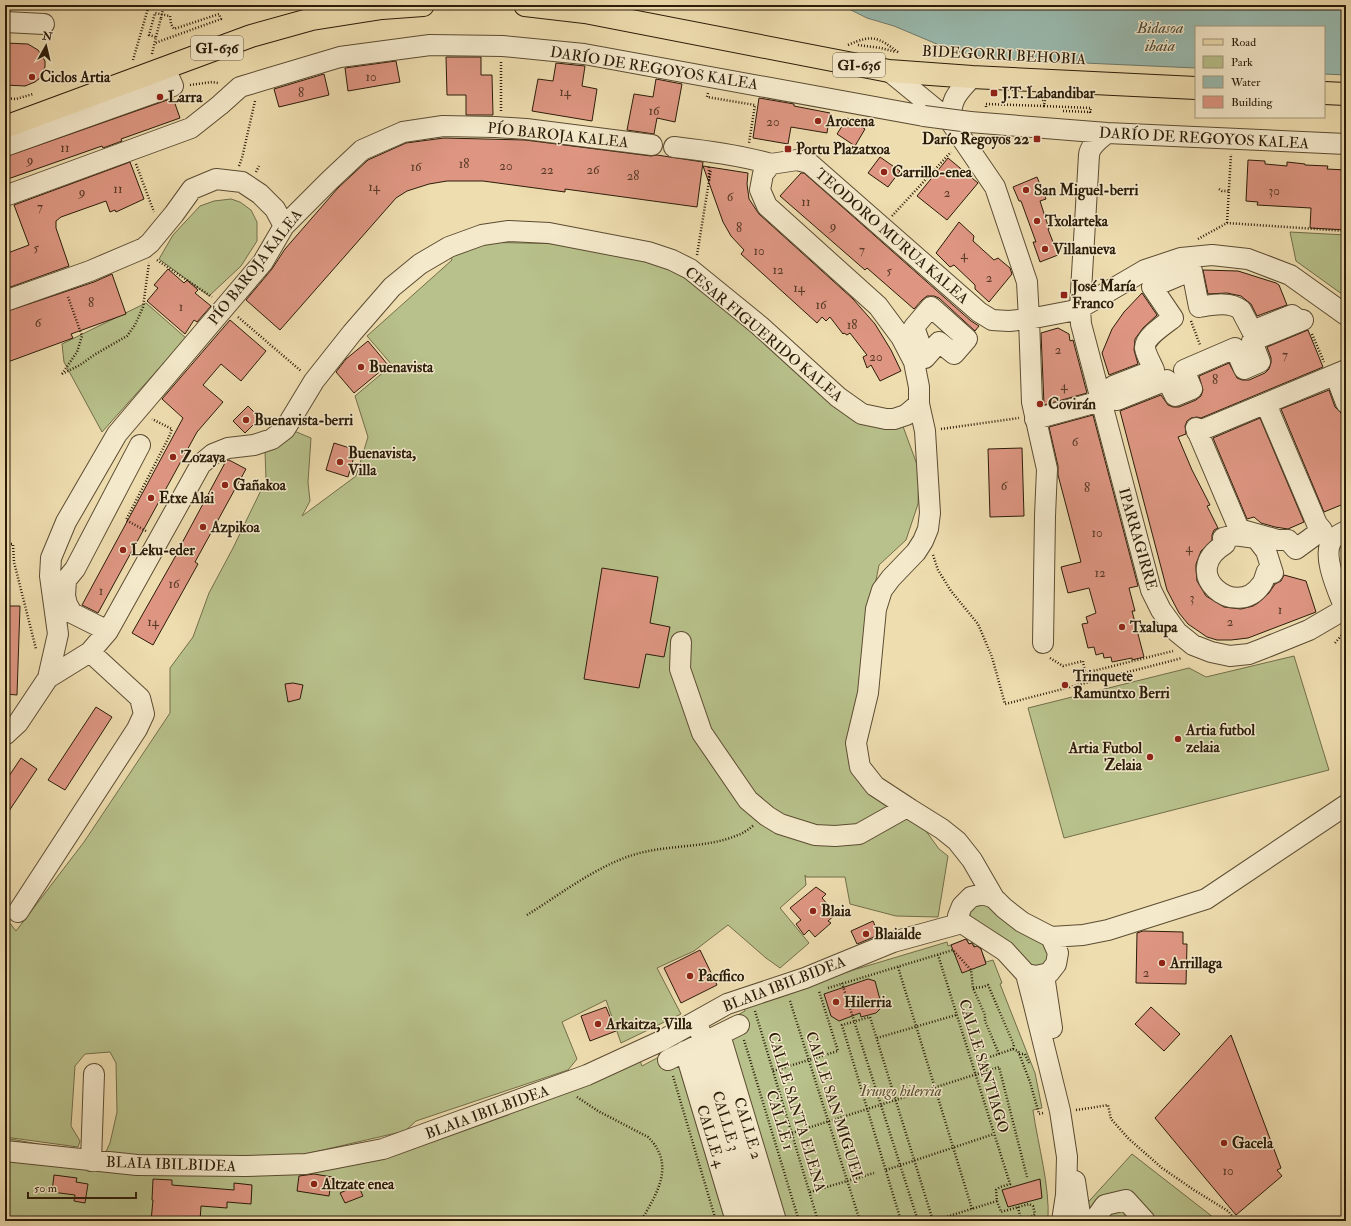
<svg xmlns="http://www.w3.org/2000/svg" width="1351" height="1226" viewBox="0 0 1351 1226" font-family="'IM FELL Double Pica',serif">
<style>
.green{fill:#b8c18b;stroke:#726e4a}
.water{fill:#9abbb0;stroke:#6e7b6d}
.building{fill:#de9682;stroke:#2b1c09}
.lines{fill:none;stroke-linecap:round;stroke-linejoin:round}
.minor-casing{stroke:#5c4c32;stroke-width:22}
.major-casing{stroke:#2b1c09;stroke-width:24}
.path{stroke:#2b1c09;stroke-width:2.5;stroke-dasharray:1 2;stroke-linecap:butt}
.minor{stroke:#f4e9cb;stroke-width:20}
.major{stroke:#eeddaf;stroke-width:22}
.minor-bridge-casing{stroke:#5c4c32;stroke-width:22;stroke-linecap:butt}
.path-bridge{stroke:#2b1c09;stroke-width:2.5;stroke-dasharray:1 2;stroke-linecap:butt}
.minor-bridge{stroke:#f4e9cb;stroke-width:20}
.poi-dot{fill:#8f2418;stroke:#f4e9cb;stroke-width:1.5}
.labels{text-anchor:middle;stroke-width:3;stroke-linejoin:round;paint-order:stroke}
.number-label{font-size:13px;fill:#583a27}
.shield{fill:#f4e9cb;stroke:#675a43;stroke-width:1}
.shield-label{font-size:14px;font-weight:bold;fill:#2b1c09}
.street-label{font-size:15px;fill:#2b1c09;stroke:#f4e9cb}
.poi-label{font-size:15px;font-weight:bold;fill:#2b1c09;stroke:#f4e9cb;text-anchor:start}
.park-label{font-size:15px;font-style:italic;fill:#554e30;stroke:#f4e9cb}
.water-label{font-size:16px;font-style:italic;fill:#4c4c3b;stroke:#f4e9cb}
</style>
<rect width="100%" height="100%" fill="#eeddaf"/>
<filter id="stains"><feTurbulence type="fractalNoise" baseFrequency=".005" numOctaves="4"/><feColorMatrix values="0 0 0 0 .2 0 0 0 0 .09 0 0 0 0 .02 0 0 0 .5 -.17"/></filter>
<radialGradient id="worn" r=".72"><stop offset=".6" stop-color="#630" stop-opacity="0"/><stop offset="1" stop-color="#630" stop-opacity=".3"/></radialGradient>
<!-- green -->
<path class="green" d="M231,199l9,3 11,8 6,12v19l-16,25 -32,30 -50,-37 14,-24 27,-29 14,-5z
M1290,232l56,3v62l-50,-36z
M476,242l92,2 80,15 81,42 130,100 42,20 18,49 -1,34 -12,36 -27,25 -10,51 -16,141 57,52 29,40 9,7 -10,61 -42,-1 -46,-12 -5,-27h-39l-1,-2 1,10 -26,23 29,35 -29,25 -14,-10 -38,-33 -34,26 -37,17 24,46 -60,29 -15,-43 -44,22 15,37 -9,11 -152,51 -11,10 -108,25 9,8 333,-106 3,8 103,-55 -2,-8 204,-61 1,4 19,-7 2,5 4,-2 2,5 4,-2 7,17 7,-2 9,23 -2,1 35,89 7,35 -9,2c5,36 17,75 15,111h-1043v-83l99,18 6,-13 7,-31 -1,-49 -6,-11 -25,2 -10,12 -4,60 9,15 -2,6 -73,-10v-220l11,14 68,-89 86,-129v-45l23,-31 16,-44 24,-45 33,-68 -1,-29 29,-20 17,7 -3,44 2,19 -8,15 54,-40 12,-39 -13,-41 37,-31 -25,-29 85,-76 -4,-7z
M146,303l40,35 -84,94 -38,-70 -2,-18z
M1294,656l35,114 -265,68 -36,-130 161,-40 17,9z
M979,903c21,7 52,30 69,45l-1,17 -12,4 -65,-51v-6z
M1132,1154l86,67h-147z"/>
<!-- water -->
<path class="water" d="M838,5h508v70l-22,-1v-47h-128v41l-201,-9 -44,-9 -57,-24 -27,-8 -24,-12z"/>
<!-- building -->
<path class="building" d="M5,43l23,1 10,6 7,11v6l-5,11 -5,4 -10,4 -20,-1z
M446,57h35v18h11l1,40h-27v-20h-19z
M396,61l4,21 -52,9 -3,-23z
M556,63l29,3 -3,20 15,3 -5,32 -60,-10 6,-32 15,2z
M324,74l5,21 -50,12 -5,-18z
M656,79l26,5 -7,38 -18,-4 -3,16 -27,-4 7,-36 19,3z
M173,98l7,20 -59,21 1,2 -19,7 -1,-2 -97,34v-23z
M759,98l35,6v2l36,7 -3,20 -36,-6 -3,17 -35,-6z
M847,118l18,11 -10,17 -18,-12z
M444,138l81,2 126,16 6,-1 46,7 -6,45 -132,-18v3l-82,-11h-36l-18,3 -22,7 -11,7 -116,132 -34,-30 26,-31 13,-20 53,-61 30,-28 38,-17z
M880,157l20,14 -12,16 -20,-14z
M948,158l30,25 -31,37 -30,-24z
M1248,160l17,1v3l22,2v-4l18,2v1l23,1 -1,3 19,1v60l-36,-2 1,-20 -54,-3 1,-3 -12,-1z
M130,162l14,37 -28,13 -1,-2 -5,2 -4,-11 -45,16 -5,4v7l13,38 -64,23v-35l24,-9 -15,-40z
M703,166l45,7 -1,11 2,15 10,15 94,85 22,25 16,26 10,21 -21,10 -9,-16 -4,3 -4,-11 4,-2 -17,-22 -3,2 -3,-2 -1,1 -13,-17 -4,4 -4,-4 -5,6 -76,-69 3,-4 -13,-14 -8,-14z
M801,173h3l167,148 8,5 -4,5 -36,-33 -5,-2h-7l-5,4 -8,9 -47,-41 -2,2 -85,-74z
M1037,177l9,22 -6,2 9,28h-1l10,26 -18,7 -7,-20h3l-15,-41h-2l-6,-14z
M959,222l15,14 -1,5 21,19 4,-2 12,10 2,6 -23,28 -14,-13v-4l-21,-20 -4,2 -14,-14z
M168,269l16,14 3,-3 11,10 -3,3 16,13 -14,16 -3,-2 -9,14 -38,-33 11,-13 -4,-3z
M1203,270l35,1 38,12 3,2 8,20 -30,11 -6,-12 -10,-8 -14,-3 -19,1z
M112,274l14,40 -55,20 2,4 -68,25v-51l89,-30z
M1142,293l15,22 -14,13 -8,11 -1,11 4,14 -29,11 -7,-22 10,-24 12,-17z
M230,320l36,31 -25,30 -20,-17 -18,21 20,17 -26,30 -99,181 -16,-8 101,-187 -21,-19z
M1058,328l11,6 1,7 3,-1 14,53 -43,12 -3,-72z
M1308,330l15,37 -122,51 -4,-1 -6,1 -4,3 -2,5 1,8 -8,3 14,33 18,35 -3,1 11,22 -4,2 -2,5v5l-11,11 -5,13v6l1,11 9,15 18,11 17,2 12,-3 5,-3 11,-10 6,-9 6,-3 3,-6 22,6 10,31 -68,26 -17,2h-14l-10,-3 -19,-13 -9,-11 -12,-23 -47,-179 41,-16 7,10 5,2h6l17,-7 5,-4 2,-6 -4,-14 30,-13 8,15 5,2h7l16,-7 4,-4 2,-6v-5l-4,-11z
M368,341l20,24 -34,28 -18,-21 10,-13z
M1329,390l6,17 6,6 5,13v77l-22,9 -43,-103z
M248,406l12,12 -15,15 -12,-12z
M1093,415l45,171 -9,2 6,23h-3l12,46 -12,3v-2l-20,4 -1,-5 -7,1 -1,-5 -7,2 -2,-8 -6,1 -6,-24 6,-1 -2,-6 10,-4 -7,-25 -21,5 -7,-26 20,-5 -23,-87v-9l-9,-39z
M1260,418l44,104 -16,7 -13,-2 -14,-4 -7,-6 -7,2 -34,-81z
M334,443l22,7 -8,27 -22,-7z
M1022,448l2,68 -34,1 -2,-68z
M229,460l17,9 -51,93 3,2 -45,81 -21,-12 51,-90h-1l44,-82z
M602,568l56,9 -8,46 20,4 -6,30 -18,-3 -7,34 -55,-9z
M5,606h15l-3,89 -12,-1z
M293,683l10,2 -3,14 -12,3 -3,-18z
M96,707l16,10 -47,73 -17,-10z
M21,758l16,11 -32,48v-35z
M816,887l10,7 -4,4 14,16 -8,7 3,2 -16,14 -6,-7 -5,5 -8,-11 5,-4 -11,-12z
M873,921l6,14 -22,9 -6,-13z
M1143,931l40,1v12h4l-1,40 -50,-1 1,-50z
M966,939l3,5 3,-1 2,4 3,-1 4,3 5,15 -24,9 -11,-28z
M700,950l17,35 -36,18 -17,-35z
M868,979l7,2 7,26 -6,6 -15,4 -1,-4 -21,8 -8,-5 -7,-22z
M606,1007l10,24 -26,10 -9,-25z
M1151,1007l29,27 -16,17 -29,-27z
M1231,1035l50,133 -4,2 5,6 -46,39 -81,-97z
M314,1174l18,3 -3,19 -32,-5 2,-15z
M54,1175l23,3 -1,4 12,2 -3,19 -11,-2 1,-6 -23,-3z
M153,1179l19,1v5l62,5v-7l18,2 -1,19 -24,-2v6l-26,-2 -1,15h-49l2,-21h-1z
M1040,1179l2,19 -34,9 -6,-17z
M358,1185l5,11 -18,7 -5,-10z"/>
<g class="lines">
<!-- minor casing -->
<g class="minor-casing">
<path id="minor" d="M5,22l39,2
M889,71l61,50 45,66 32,95 2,37 3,83 15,67 -2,47 -2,127
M950,121c2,-25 7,-27 22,-44
M970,122l137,11 239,11
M1107,133c-7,6 -17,12 -18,22l-9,153 1,16 70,266 10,20 16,22 16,13 18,7 19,4 19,-2 13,-5 47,-19 36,-21
M5,146l168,-60 -5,-11v-8
M674,147c33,4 65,8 97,17
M5,196l186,-68 29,-23 20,-18 100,-30 90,-12 73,1 81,8 340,62
M1192,271l7,36c13,-2 31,-6 42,3l11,21 40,-16 4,3 7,2 -51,21 8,21 -16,7 -9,-21 -51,22 8,19 -17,7 -8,-16 -50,20 -4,-14 41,-16c-3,-7 -8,-15 -9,-22 -1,-10 20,-24 28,-30l-21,-31 26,-11z
M5,301l85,-30 54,-23 6,-5 24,-29 18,-25 24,-10 26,3 18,12 15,15 9,17
M931,307l36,32 -13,15 -15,-12 -14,16 -11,-31z
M1338,382l8,21
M1035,419l66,-18
M1196,428l43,101 39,11h10l8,9 26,-19 -5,-6 -51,-120
M1197,432l149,-62
M1234,535l22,3 10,13 7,22 -6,-2c-2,5 -3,11 -6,14 -25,36 -84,-12 -36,-41l-2,-6z
M66,580l9,-11 65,-124
M66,580l-1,16 2,8 5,9 36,18
M1345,609c-6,-16 -25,-55 -12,-70 3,-3 9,-6 13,-8
M681,642l-1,27 22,64 46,67 19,16 13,8 35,11 20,1 24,-2 48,-27
M48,678l10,-44 -8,-58 1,-18 15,-36 51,-88 146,-172 21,-36 46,-46 32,-30 41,-18 40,-6 52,1 31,2 126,16
M5,735l13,-12 30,-45 42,-26 18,-21 93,-167 12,-10 15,-6 26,-3 18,-6 13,-10 29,-48 38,-48 40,-46 28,-23 29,-17 33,-12 27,-4 40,2 99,19 24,8 18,9 70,57 78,71 24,17 24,5h8l12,-4 13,-11
M994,898l-22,-38 -15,-19 -15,-12 -32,-20 -35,-23 -15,-19 -4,-24 12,-50 8,-84 6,-19 9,-12 25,-26 7,-11 5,-12 2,-16 -5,-82 -6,-27v-17l-5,-25 -13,-25 -23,-31 -111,-100 -7,-16 3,-16 8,-10 26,-4 12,3 170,149 13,8 17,1 20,-2 42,-8 9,-3 65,-38 36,-12 31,-3 36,4 42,16 56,40
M18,912l119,-183 7,-15 -4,-16 -50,-46
M1051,937l32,-2 25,-5 98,-31 140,-94
M1026,974l11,2 12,-3 7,-9 2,-11 -7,-16 -29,-15 -18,-14 -10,-10 -11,-4 -12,3 -9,9 -4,10 4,7 43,28 21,23 8,31 26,106 7,46 -1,38 -4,26
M1044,975l8,53
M697,1021l59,200
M720,1035l56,186
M685,1051l51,170
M668,1060l71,-35
M5,1151l132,14 108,1 61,-2 77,-15 204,-74 74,-34 66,-37 78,-26 88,-36 69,-19
M91,1161l3,-87
M1075,1181l6,40
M1091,1221l4,-2 10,-14 21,-5 19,21"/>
</g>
<!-- major casing -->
<g class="major-casing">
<path id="major" d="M525,5l60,7 304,59 83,6 224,11
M1324,93l22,1
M5,127l246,-91 61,-17 70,-11 41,-3"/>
</g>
<!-- path -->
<path class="path" d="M156,37l5,-19
M848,45c25,-11 30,-8 51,8
M858,45l23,3 15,4
M152,54l4,-17 -7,-2 6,-22 15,3 1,8 3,5 45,-15 2,5 -66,24
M133,60l16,-55
M190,85l22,-3 6,1
M708,93l-1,4 48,8 -6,38
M5,98l11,1 17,-5
M1044,106l47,2 -1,4
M986,107v-3l58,2 1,-6h-3
M501,111v-49
M1063,111l27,1v3
M136,164l18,48
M239,166l3,-8 13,-57
M709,167v13
M256,172l3,-6
M1219,189l3,2h7
M892,216l59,-64
M1227,223l4,-69
M1198,239l29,-16 119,8
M697,255l14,-86
M157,260l55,37
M238,317l63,54
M1191,321l9,24
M1312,334l12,28
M62,374l18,-9 14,-10 33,-19 8,-11 8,-18 6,-44
M62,374l15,-22 5,-16 -14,-39
M941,429l78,-11
M146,531l-20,-11 43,-83 3,-8 -20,-10
M5,544h8l1,18 22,87
M933,555l5,15 13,21 27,33 14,33 13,47 177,-46
M1335,643l6,-7 5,-3
M1050,658l13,8 20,-5 2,12 88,-22
M527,915c32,-20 70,-49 106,-60 34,-11 72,-6 105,-20 6,-2 11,-6 16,-10
M898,967l74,242
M842,983l76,238
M828,988l125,-38 18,20 2,18 12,27v6l14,33
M973,988l10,-1 5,-2 26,60 -1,4 -26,9 -2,4 2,8
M790,1001l70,220
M755,1011l63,210
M877,1038l79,-23
M744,1040l55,181
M1013,1049l5,2 12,31 9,32 4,-1
M1019,1054h6l4,9
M773,1071l65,-20 -19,-60
M673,1076l43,145
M577,1097l21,14 50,26c28,28 9,56 -7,84
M1076,1110l14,-2 18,-3 3,14 18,20 33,29 32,22 34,21 9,10
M792,1133l207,-66 28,110
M886,1170l108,-36
M810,1192l64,-19
M997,1201l4,11 28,-8 4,2 2,8 -2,2 -20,5
M1018,1207l3,14
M901,1221l-59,-196 28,-8 63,204
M933,1221l64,-20 -1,-11 4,-3 10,-3 -72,-229"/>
<!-- minor -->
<use href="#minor" class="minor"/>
<!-- major -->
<use href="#major" class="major"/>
<!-- minor-bridge casing -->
<g class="minor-bridge-casing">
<path id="minor-bridge" d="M924,116l46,6"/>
</g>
<!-- path-bridge -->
<path class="path-bridge" d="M161,18l3,-13"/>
<!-- minor-bridge -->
<use href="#minor-bridge" class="minor-bridge"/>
</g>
<!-- markers -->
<g class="poi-dot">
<circle cx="32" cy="77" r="4"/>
<rect x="990" y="89" width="8" height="8" rx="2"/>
<circle cx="160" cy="97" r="4"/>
<circle cx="818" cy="121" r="4"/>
<rect x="1033" y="135" width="8" height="8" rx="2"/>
<rect x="784" y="145" width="8" height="8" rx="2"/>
<circle cx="884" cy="172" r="4"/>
<circle cx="1026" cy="190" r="4"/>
<circle cx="1037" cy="221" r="4"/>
<circle cx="1045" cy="249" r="4"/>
<rect x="1060" y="291" width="8" height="8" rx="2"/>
<circle cx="361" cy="367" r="4"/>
<circle cx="1040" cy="404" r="4"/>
<circle cx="246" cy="420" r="4"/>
<circle cx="173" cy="457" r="4"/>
<circle cx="340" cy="462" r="4"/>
<circle cx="225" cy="485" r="4"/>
<circle cx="151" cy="498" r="4"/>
<circle cx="203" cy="527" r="4"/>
<circle cx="123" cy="550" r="4"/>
<circle cx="1122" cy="627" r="4"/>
<circle cx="1065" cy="685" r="4"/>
<circle cx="1178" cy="739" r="4"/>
<circle cx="1150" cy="757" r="4"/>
<circle cx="813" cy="911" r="4"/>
<circle cx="866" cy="934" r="4"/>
<circle cx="1162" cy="963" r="4"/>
<circle cx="690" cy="976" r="4"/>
<circle cx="836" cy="1002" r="4"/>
<circle cx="598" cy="1024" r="4"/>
<circle cx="1224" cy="1143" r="4"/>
<circle cx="314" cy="1184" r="4"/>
</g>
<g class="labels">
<!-- number labels -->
<g class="number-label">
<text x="371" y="81">10</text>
<text x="565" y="96">14</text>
<text x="301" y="97">8</text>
<text x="654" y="115">16</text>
<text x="773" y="126">20</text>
<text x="65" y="152">11</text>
<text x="30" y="164">9</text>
<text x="464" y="168">18</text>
<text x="506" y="170">20</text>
<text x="416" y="171">16</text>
<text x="547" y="174">22</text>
<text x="593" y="174">26</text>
<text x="633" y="180">28</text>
<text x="374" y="191">14</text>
<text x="118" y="193">11</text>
<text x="1274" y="195">30</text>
<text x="82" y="196">9</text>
<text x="947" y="197">2</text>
<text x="730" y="201">6</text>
<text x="806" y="206">11</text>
<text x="40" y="211">7</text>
<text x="833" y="230">9</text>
<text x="739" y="232">8</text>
<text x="36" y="252">5</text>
<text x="862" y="254">7</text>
<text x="759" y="255">10</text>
<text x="964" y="259">4</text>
<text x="778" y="274">12</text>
<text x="889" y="275">5</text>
<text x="989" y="282">2</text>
<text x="799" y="292">14</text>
<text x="91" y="307">8</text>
<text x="821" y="309">16</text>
<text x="181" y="311">1</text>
<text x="38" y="327">6</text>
<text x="852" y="329">18</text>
<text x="1058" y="354">2</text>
<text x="1285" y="359">7</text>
<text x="876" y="361">20</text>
<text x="1215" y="384">8</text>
<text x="1064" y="390">4</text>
<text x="1075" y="446">6</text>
<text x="1004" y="490">6</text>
<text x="1087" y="492">8</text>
<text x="1097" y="537">10</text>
<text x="1189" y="552">4</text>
<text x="1100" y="577">12</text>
<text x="174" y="588">16</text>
<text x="101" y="595">1</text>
<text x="1192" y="602">3</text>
<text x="1280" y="614">1</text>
<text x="153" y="626">14</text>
<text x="1230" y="626">2</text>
<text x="1146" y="977">2</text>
<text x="1228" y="1175">10</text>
</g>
<!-- shield labels -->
<g class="shield">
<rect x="191" y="36" width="52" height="24" rx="3"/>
<rect x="833" y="53" width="52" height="24" rx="3"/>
</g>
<g class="shield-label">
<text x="217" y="53">GI-636</text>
<text x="859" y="70">GI-636</text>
</g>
<!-- street labels -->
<g class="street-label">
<text transform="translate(1004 55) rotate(3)" y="5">BIDEGORRI BEHOBIA</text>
<text transform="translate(654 68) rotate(9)" y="5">DARÍO DE REGOYOS KALEA</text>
<text transform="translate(558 135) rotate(6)" y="5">PÍO BAROJA KALEA</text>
<text transform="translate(1204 138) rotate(3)" y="5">DARÍO DE REGOYOS KALEA</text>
<text transform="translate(892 236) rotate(41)" y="5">TEODORO MURUA KALEA</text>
<text transform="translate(255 267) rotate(-52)" y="5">PÍO BAROJA KALEA</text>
<text transform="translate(764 334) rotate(40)" y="5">CESAR FIGUERIDO KALEA</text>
<text transform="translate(1138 539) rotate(74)" y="5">IPARRAGIRRE</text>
<text transform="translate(784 984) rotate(-21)" y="5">BLAIA IBILBIDEA</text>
<text transform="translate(984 1066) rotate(73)" y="5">CALLE SANTIAGO</text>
<text transform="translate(835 1107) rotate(72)" y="5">CALLE SAN MIGUEL</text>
<text transform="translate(487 1112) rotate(-20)" y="5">BLAIA IBILBIDEA</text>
<text transform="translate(797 1112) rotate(73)" y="5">CALLE SANTA ELENA</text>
<text transform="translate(780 1120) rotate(73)" y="5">CALLE 1</text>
<text transform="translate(726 1121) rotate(73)" y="5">CALLE 3</text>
<text transform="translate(748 1128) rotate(73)" y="5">CALLE 2</text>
<text transform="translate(711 1136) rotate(73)" y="5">CALLE 4</text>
<text transform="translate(171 1164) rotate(2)" y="5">BLAIA IBILBIDEA</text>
</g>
<!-- poi labels -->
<g class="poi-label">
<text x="40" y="82">Ciclos Artia</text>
<text x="1002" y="98">J.T. Labandibar</text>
<text x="168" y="102">Larra</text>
<text x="826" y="126">Arocena</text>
<text x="1029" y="144" text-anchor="end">Darío Regoyos 22</text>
<text x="796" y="154">Portu Plazatxoa</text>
<text x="892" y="177">Carrillo-enea</text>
<text x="1034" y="195">San Miguel-berri</text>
<text x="1045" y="226">Txolarteka</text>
<text x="1053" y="254">Villanueva</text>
<text x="1072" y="291">José María<tspan x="1072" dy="17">Franco</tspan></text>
<text x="369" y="372">Buenavista</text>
<text x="1048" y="409">Covirán</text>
<text x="254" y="425">Buenavista-berri</text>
<text x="348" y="458">Buenavista,<tspan x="348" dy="17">Villa</tspan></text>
<text x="181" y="462">Zozaya</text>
<text x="233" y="490">Gañakoa</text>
<text x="159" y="503">Etxe Alai</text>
<text x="211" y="532">Azpikoa</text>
<text x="131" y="555">Leku-eder</text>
<text x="1130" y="632">Txalupa</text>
<text x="1073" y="681">Trinquete<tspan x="1073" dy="17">Ramuntxo Berri</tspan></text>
<text x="1186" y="735">Artia futbol<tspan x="1186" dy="17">zelaia</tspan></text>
<text x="1142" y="753" text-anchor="end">Artia Futbol<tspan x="1142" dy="17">Zelaia</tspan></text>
<text x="821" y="916">Blaia</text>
<text x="874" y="939">Blaialde</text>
<text x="1170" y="968">Arrillaga</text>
<text x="698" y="981">Pacífico</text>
<text x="844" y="1007">Hilerria</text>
<text x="606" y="1029">Arkaitza, Villa</text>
<text x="1232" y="1148">Gacela</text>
<text x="322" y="1189">Altzate enea</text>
</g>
<!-- park labels -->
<g class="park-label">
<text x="901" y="1096">Irungo hilerria</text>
</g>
<!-- water labels -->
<g class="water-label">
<text x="1160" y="33">Bidasoa<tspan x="1160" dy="18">ibaia</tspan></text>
</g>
</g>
<!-- margin -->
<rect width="1351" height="1226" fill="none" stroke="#eeddaf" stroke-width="20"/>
<rect x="6" y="6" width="1339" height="1214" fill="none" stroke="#2b1c09" stroke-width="2"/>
<rect x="10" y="10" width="1331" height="1206" fill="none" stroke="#2b1c09"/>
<!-- legend -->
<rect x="1195" y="26" width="130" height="92" fill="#f4e9cb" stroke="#a4977d"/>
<rect x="1203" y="39" width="20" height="6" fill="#eeddaf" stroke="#a4977d"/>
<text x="1231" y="46" font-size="12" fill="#2b1c09">Road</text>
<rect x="1203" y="56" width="20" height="12" fill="#b8c18b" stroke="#a4977d"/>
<text x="1231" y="66" font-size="12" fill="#2b1c09">Park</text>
<rect x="1203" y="76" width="20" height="12" fill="#9abbb0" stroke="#a4977d"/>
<text x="1231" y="86" font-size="12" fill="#2b1c09">Water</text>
<rect x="1203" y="96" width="20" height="12" fill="#de9682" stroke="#a4977d"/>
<text x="1231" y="106" font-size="12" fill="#2b1c09">Building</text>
<!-- north arrow -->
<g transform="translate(46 46) rotate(8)" stroke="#f4e9cb" stroke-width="3" paint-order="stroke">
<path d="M0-3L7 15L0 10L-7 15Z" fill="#2b1c09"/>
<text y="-6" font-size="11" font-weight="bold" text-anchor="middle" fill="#2b1c09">N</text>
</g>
<!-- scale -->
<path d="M28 1192v6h108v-6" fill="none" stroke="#2b1c09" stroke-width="2"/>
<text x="34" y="1192" font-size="12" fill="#2b1c09" stroke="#f4e9cb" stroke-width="3" paint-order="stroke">50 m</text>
<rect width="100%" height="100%" filter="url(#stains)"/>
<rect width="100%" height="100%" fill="url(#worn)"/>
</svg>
